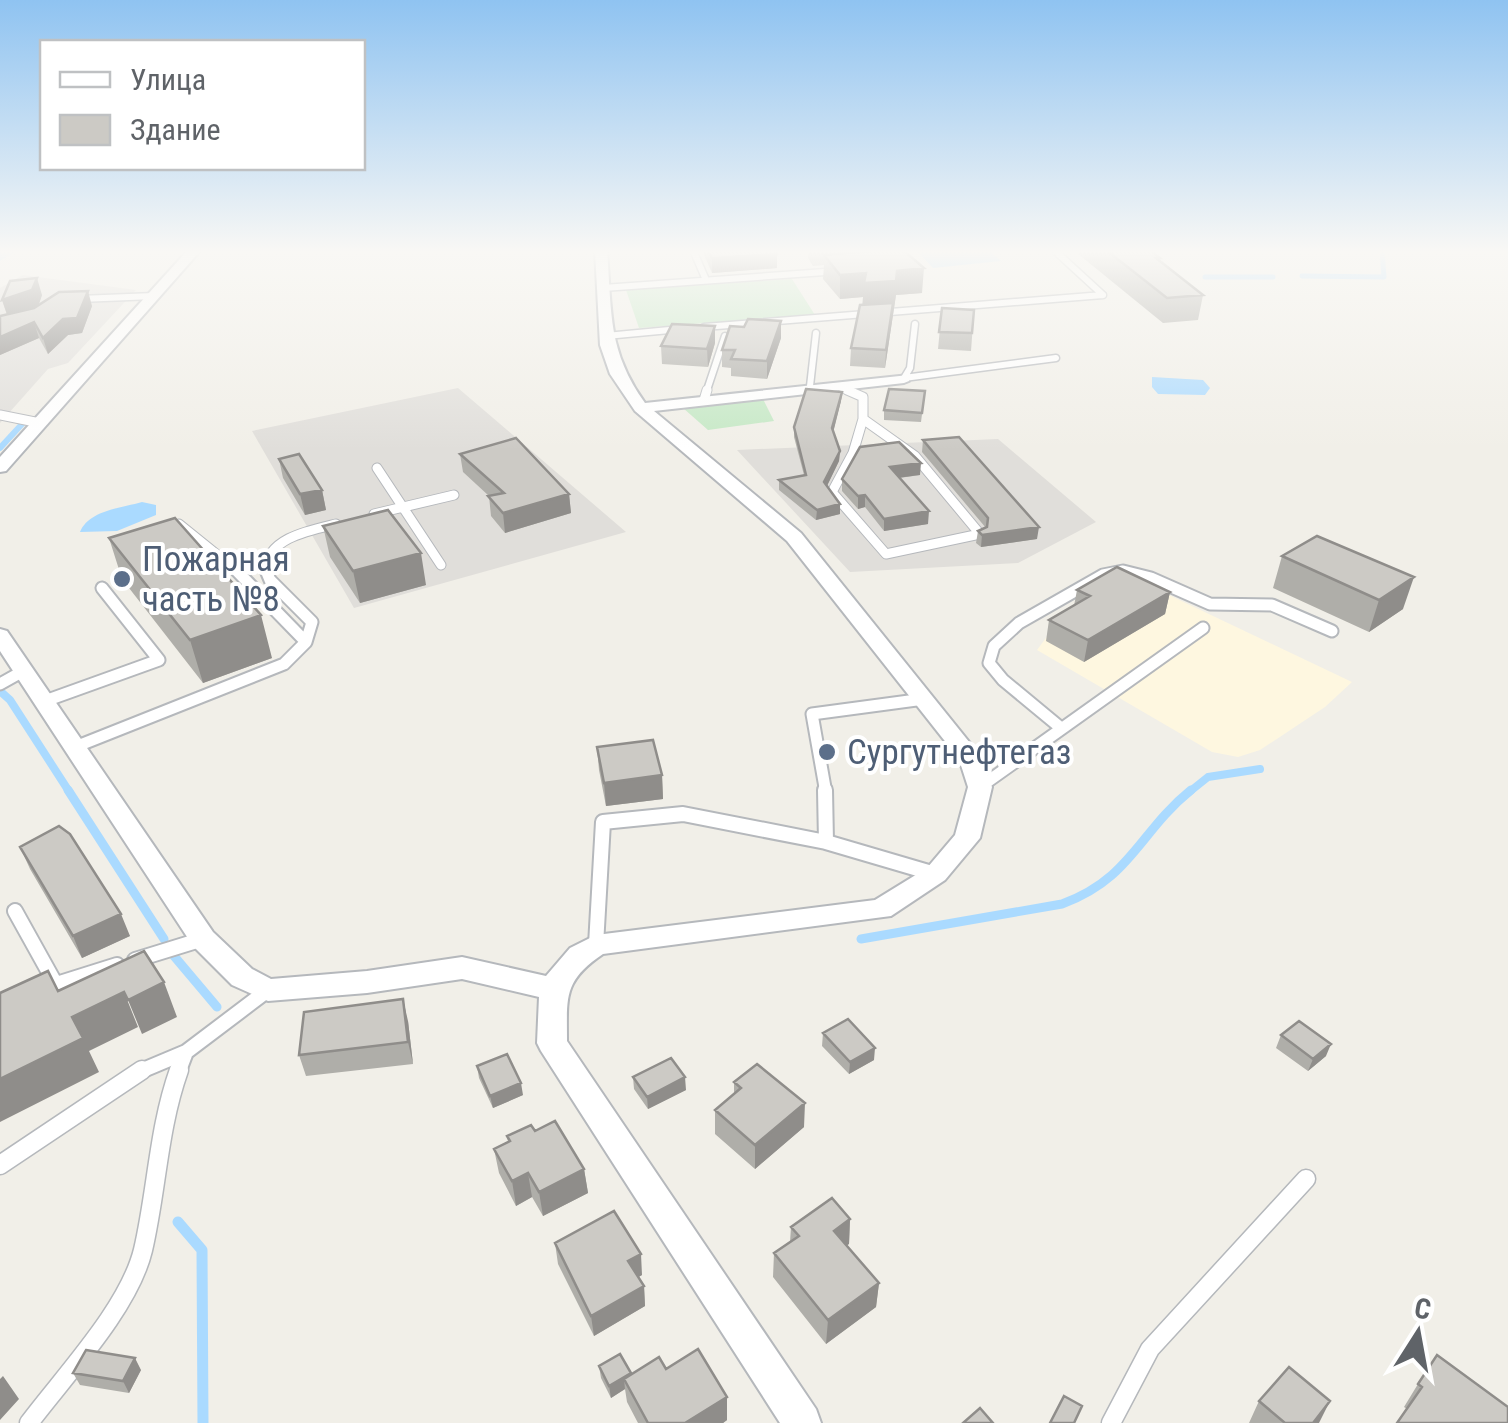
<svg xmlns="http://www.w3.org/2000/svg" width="1508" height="1423" viewBox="0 0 1508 1423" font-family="'Roboto Condensed',sans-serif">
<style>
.commercial{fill:#fef7e0}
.industrial{fill:#e0deda}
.green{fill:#c5e8c5}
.water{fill:#aadaff}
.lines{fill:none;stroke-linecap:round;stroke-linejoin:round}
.stream-far4{stroke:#aadaff;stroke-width:5}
.stream-far3{stroke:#aadaff;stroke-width:6}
.stream-far2{stroke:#aadaff;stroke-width:8}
.stream-far1{stroke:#aadaff;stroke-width:9}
.stream{stroke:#aadaff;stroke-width:11}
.river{fill:#aadaff;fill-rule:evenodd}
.lane-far4-casing{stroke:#b5b8bc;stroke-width:9}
.lane-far3-casing{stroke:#b5b8bc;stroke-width:11}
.lane-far2-casing{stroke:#b5b8bc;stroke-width:15}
.lane-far1-casing{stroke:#b5b8bc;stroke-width:18}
.lane-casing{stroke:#b5b8bc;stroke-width:21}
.street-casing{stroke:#b5b8bc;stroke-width:4}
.lane-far4{stroke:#fff;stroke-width:6}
.lane-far3{stroke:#fff;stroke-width:9}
.lane-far2{stroke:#fff;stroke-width:11}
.lane-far1{stroke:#fff;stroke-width:14}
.lane{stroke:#fff;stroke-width:18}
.street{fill:#fff;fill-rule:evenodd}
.wall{fill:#afaea9}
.shaded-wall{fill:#8f8d8a}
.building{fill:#cccac5;stroke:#8f8d8a;stroke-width:2.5}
.service-dot{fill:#5c6f8a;stroke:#fff;stroke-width:4}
.labels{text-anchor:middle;stroke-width:8;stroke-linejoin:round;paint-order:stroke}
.service-label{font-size:35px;fill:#4e5e75;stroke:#fff;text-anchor:start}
</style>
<rect width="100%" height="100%" fill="#f1efe8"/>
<!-- commercial -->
<path class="commercial" d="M1131,577l221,105 -27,25 -65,43 -22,7 -26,-5 -175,-102 29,-39z"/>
<!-- industrial -->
<path class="industrial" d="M23,275l113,15 -68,73 -20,6 -48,54v-135z
M458,388l168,144 -272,76 -102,-177z
M998,439l98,83 -78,41 -168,9 -113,-122z"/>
<!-- green -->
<path class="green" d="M792,279l23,36 -176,13 -13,-38z
M762,397l12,24 -66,9 -25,-22z"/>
<!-- water -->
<path class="water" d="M916,250h72l13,11 -68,7z
M1152,377l51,3 7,8 -5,7 -47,-1 -6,-7z
M142,502l14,3v10l-39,16 -37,1c9,-22 42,-24 62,-30z"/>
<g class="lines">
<!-- stream-far4 -->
<path class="stream-far4" d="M1302,276l82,1 -2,-27
M1205,277h68"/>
<!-- stream-far3 -->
<path class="stream-far3" d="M0,448l23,-25"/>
<!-- stream-far2 -->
<path class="stream-far2" d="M0,691l10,9 60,93
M1188,793l20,-16 52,-8"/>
<!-- stream-far1 -->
<path class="stream-far1" d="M68,790l96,149
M861,939l201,-35c69,-25 77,-72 129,-114
M174,956l43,51"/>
<!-- stream -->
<path class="stream" d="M178,1222l24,28 1,173"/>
<!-- river -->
<path class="river" d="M0,250h18l-18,11z"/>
<!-- lane-far4 casing -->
<g class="lane-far4-casing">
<path id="lane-far4" d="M693,250l13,30
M1054,250l49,45
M603,288l236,-17
M79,299l75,-3
M704,327l399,-32
M606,336l74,-7
M904,378l152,-20
M904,378l6,-10 5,-44
M810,386l6,-53
M837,386l16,7
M706,393l19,-57"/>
</g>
<!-- lane-far3 casing -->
<g class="lane-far3-casing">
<path id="lane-far3" d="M847,390l16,7v22
M704,400l3,-10
M0,415l40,8
M863,419l52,37 65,78 -94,20 -54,-62 21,-39z
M377,468l64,97
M374,514l80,-19
M179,524l57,46
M266,570c0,-32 45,-40 70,-46"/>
</g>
<!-- lane-far2 casing -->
<g class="lane-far2-casing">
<path id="lane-far2" d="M234,568l72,74
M0,684l25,-14
M45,701l114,-41 -57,-72
M1061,728l-58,-48 -14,-17 5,-17 25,-23 84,-48 20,-4 28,7 59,26 62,1 60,26
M75,747l209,-83 22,-22 6,-20 -42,-42 -5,-12
M980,787l223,-159
M826,793l-14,-79 112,-15"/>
</g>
<!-- lane-far1 casing -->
<g class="lane-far1-casing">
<path id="lane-far1" d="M825,790l1,52 109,32
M15,911l40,72
M596,945l7,-123 80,-8 143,28
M135,960l68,-21
M44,988l73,-23
M136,1073l50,-21
M178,1073l8,-21 82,-62"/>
</g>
<!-- lane casing -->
<g class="lane-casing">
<path id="lane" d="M0,1165l142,-95
M29,1423c36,-48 100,-115 114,-173 14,-60 15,-121 36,-180
M1111,1423l39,-74 156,-170"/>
</g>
<!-- street casing -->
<g class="street-casing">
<path id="street" d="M188,250h13l-195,221 -6,1v-15z
M595,250h12c5,63 0,100 38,153l264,-28v6l-5,2 -250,28 147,122 177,220 14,34 -12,51 -35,42 -54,36 -288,38c-40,27 -36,43 -36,87l249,368 5,14h-41l-239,-372 -4,-8 2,-46 -77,-18 -95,14 -99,8 -36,-16 -39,-39 -193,-295v-22l7,2 206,301 39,37 19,10 96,-8 95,-14 84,19 24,-28 26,-13 279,-35 52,-32 28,-33 13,-48 -9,-28 -172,-218 -152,-130 -25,-37 -10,-29z"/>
</g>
<!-- lane-far4 -->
<use href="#lane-far4" class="lane-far4"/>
<!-- lane-far3 -->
<use href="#lane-far3" class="lane-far3"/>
<!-- lane-far2 -->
<use href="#lane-far2" class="lane-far2"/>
<!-- lane-far1 -->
<use href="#lane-far1" class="lane-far1"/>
<!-- lane -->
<use href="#lane" class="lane"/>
<!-- street -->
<use href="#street" class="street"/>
</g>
<!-- wall -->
<path class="wall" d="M702,250h74l1,18 -65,5z
M808,250h101l-1,5 14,38 -26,2 -11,73 -35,-2 1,-18 12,-43v-8l-23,2 -17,-20 1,-14 -11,1 -5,-8z
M1077,250h73l10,11 43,34 -5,25 -35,3 -86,-70z
M42,295l-4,11h54l-10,27 -14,2 -20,19 -9,-16 -39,17v-39l7,-1 -5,-15z
M942,308l32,2 -3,41 -33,-2z
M781,321v17l-14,41 -36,-3v-8l-9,-1v-17l22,-23z
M715,326v17l-7,24 -46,-3 -1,-18z
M925,391l-4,31 -37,-2v-10z
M842,392l-1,9 -8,31 7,19 -1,10 -12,25 13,28 -24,6 -37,-30v-10l25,-5 -10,-38v-10z
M923,440l114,99 -56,8 -5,-4 2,-12 8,-3 -64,-76z
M460,454l109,40 2,19 -66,20 -14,-17 -2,-20 -26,-24z
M279,459l43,31 4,20 -21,5 -22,-37z
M920,475l-21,3 29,46 -44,7 -19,-24 -7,2 -16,-18v-12z
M323,526l103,59 -66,18 -30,-46z
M109,538l163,120 -69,25 -81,-104z
M1282,556l121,53 -34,23 -96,-44z
M1077,590l93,2 -5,22 -81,48 -38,-21 3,-21 25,-14z
M597,747l65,28 1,24 -57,7 -7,-36z
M20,847l110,89 -48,22 -52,-89z
M408,1021l5,43 -107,12 -7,-21z
M823,1033l51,27 -25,14 -27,-28z
M1281,1035l45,21 -18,15 -32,-23z
M477,1066l46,29 -30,13 -14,-30z
M633,1077l53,13 -38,19 -14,-20z
M734,1082l70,45 -49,42 -40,-35v-24l19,-16z
M535,1131l49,38 4,24 -45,23 -11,-19 -16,9 -17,-33 -5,-24 14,-7 -1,-6z
M850,1219l-1,25 -3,1 33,38 -3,24 -50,37 -53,-67 1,-24 16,-11 1,-15z
M555,1243l87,32 -4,2 6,9 1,20 -51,30 -36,-72z
M599,1366l32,9 35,-6 61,51 -4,3h-85l-11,-21 -2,-13 -14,9 -10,-20z
M141,1370l-12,23 -49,-8 -7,-12z
M1418,1384l90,23 -101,2 -3,-2z
M1259,1401l60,22h-70z"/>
<!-- shaded-wall -->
<path class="shaded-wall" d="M777,254v14l-65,5v-15z
M924,268l-2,25 -26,2 -11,73 1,-18 -24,-42 1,-11 -23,2v-24z
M37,278l5,17 -4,12 -30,10 -6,-17z
M88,291l4,15 -10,27 -14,2 -20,19 -5,-16z
M781,321v17l-14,41v-18z
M34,322l5,16 -39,17v-18z
M715,326v17l-7,24 -1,-18z
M842,392l-1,9 -9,36v-9z
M840,451l-1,10 -15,31v-10z
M921,463l-1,12 -31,4 1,-12z
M322,490l4,20 -21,5 -5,-21z
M569,494l2,19 -66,20 -2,-20z
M865,495v12l-7,2v-13z
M840,504v10l-24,6 1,-10z
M929,511l-1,13 -44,7v-12z
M1039,527l-2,12 -56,8 1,-12z
M421,553l5,32 -66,18 -7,-32z
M1414,577l-11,32 -34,23 10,-32z
M1170,592l-5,22 -81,48 4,-22z
M261,615l11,43 -69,25 -13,-43z
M662,775l1,24 -57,7 -2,-23z
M121,914l9,22 -48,22 -9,-22z
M164,982l13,35 -35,17 -14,-34z
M124,992l14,35 -49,24 10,21 -99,50v-43l72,-62z
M403,999l5,22 5,43 -5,-22z
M1331,1044l-5,12 -18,15 5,-12z
M875,1048l-1,12 -25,14 1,-12z
M685,1077l1,13 -38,19 -1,-12z
M521,1083l2,12 -30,13 -3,-12z
M805,1103l-1,24 -49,42v-24z
M584,1169l4,24 -45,23 -4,-24z
M528,1173l4,24 -16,9 -4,-25z
M850,1219l-1,25 -17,11 2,-24z
M641,1254l1,21 -12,7 -2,-21z
M879,1283l-3,24 -50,37 2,-24z
M644,1286l1,20 -51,30 -3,-20z
M135,1358l6,12 -12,23 -6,-12z
M631,1373l-7,6 1,10 -14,9 -2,-12z
M3,1376l16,23 -19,21v-41z
M727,1397v23l-4,3h-38z
M1330,1401l-11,22h-6z"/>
<!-- building -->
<path class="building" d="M708,250h68l1,4 -65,4z
M887,250h16l21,18 -27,3 -1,10 -32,2 2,-10 -26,2 -16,-20z
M1106,250h44l10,8h-4l47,37 -36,3z
M37,278l-5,12 -30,10 8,-19z
M88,291l-11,27 -14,1 -20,19 -9,-16 -34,15v-21l34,-8 25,-16z
M893,303l-7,47 -35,-2 9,-43z
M942,308l32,2 -2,23 -33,-1z
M748,319l33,2 -14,40 -36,-2 4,-9h-13l8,-24 14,1z
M672,324l43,2 -8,23 -46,-3z
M806,389l36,3 -10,36 8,23 -16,31 16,22 -23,6 -38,-30 27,-5 -12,-48z
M889,389l36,2 -3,22 -38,-3z
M959,437l80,90 -57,8 -4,-4 9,-4 1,-9 -65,-78z
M516,438l53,56 -66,19 -15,-17 16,-3 -44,-39z
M899,442l22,21 -31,4 39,44 -45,8 -19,-24 -7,1 -16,-17 18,-32z
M299,454l23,36 -22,4 -21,-35z
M388,510l33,43 -68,18 -30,-45z
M175,518l86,97 -71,25 -81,-102z
M1317,536l97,41 -35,23 -97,-44z
M1117,567l53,25 -82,48 -39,-20 41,-24 -13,-6z
M653,740l9,35 -58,8 -7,-36z
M59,826l11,8 51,80 -48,22 -53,-89z
M144,951l20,31 -36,18 -4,-8 -52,25 11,21 -83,41v-86l48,-22 10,20z
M403,999l5,43 -109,13 5,-43z
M848,1019l27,29 -25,14 -27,-29z
M1299,1021l32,23 -18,15 -32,-24z
M507,1054l14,29 -31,13 -13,-30z
M671,1058l14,19 -38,20 -14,-20z
M757,1064l48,39 -50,42 -40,-35 26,-22 -7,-6z
M555,1121l29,48 -45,23 -11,-19 -16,8 -18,-32 16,-8 -3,-5 24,-11 4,6z
M832,1198l18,21 -16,12 45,52 -51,37 -54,-67 25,-17 -8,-9z
M614,1211l27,43 -13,7 16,25 -53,30 -36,-73z
M698,1349l29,48 -42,26h-37l-24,-44 35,-22 7,12z
M86,1350l49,8 -12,23 -50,-8z
M620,1354l11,19 -22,13 -10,-20z
M1437,1355l71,52v16h-111l25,-36 -4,-3z
M1289,1367l41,34 -17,22h-28l-26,-22z
M1064,1396l18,10 -8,17h-24z
M980,1408l13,15h-30z"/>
<!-- sky -->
<linearGradient id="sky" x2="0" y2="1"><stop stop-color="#8fc3f1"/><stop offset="0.56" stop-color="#f9f8f5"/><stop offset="1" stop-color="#f9f8f5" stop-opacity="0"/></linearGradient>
<rect width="1508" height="450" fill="url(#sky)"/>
<!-- markers -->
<g class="service-dot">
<circle cx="122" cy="579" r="10"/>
<circle cx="827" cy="752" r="10"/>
</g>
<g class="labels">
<!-- service labels -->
<g class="service-label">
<text x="142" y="571">Пожарная<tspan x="142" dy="40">часть №8</tspan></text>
<text x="847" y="764">Сургутнефтегаз</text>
</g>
</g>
<!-- legend -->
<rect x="40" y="40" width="325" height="130" fill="#ffffff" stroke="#bfc1c3" stroke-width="2.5"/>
<rect x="60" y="72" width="50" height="15" fill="#ffffff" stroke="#bfc1c3" stroke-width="2.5"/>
<text x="130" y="90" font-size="30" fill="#5f6368">Улица</text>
<rect x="60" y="115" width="50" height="30" fill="#cccac5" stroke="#bfc1c3" stroke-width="2.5"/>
<text x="130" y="140" font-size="30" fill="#5f6368">Здание</text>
<!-- north arrow -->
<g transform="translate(1418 1333) rotate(11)" stroke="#ffffff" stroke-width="8" paint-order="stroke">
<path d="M0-8L18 38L0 25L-18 38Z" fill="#5f6368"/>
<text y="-15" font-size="28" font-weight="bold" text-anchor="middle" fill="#5f6368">С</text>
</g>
</svg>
